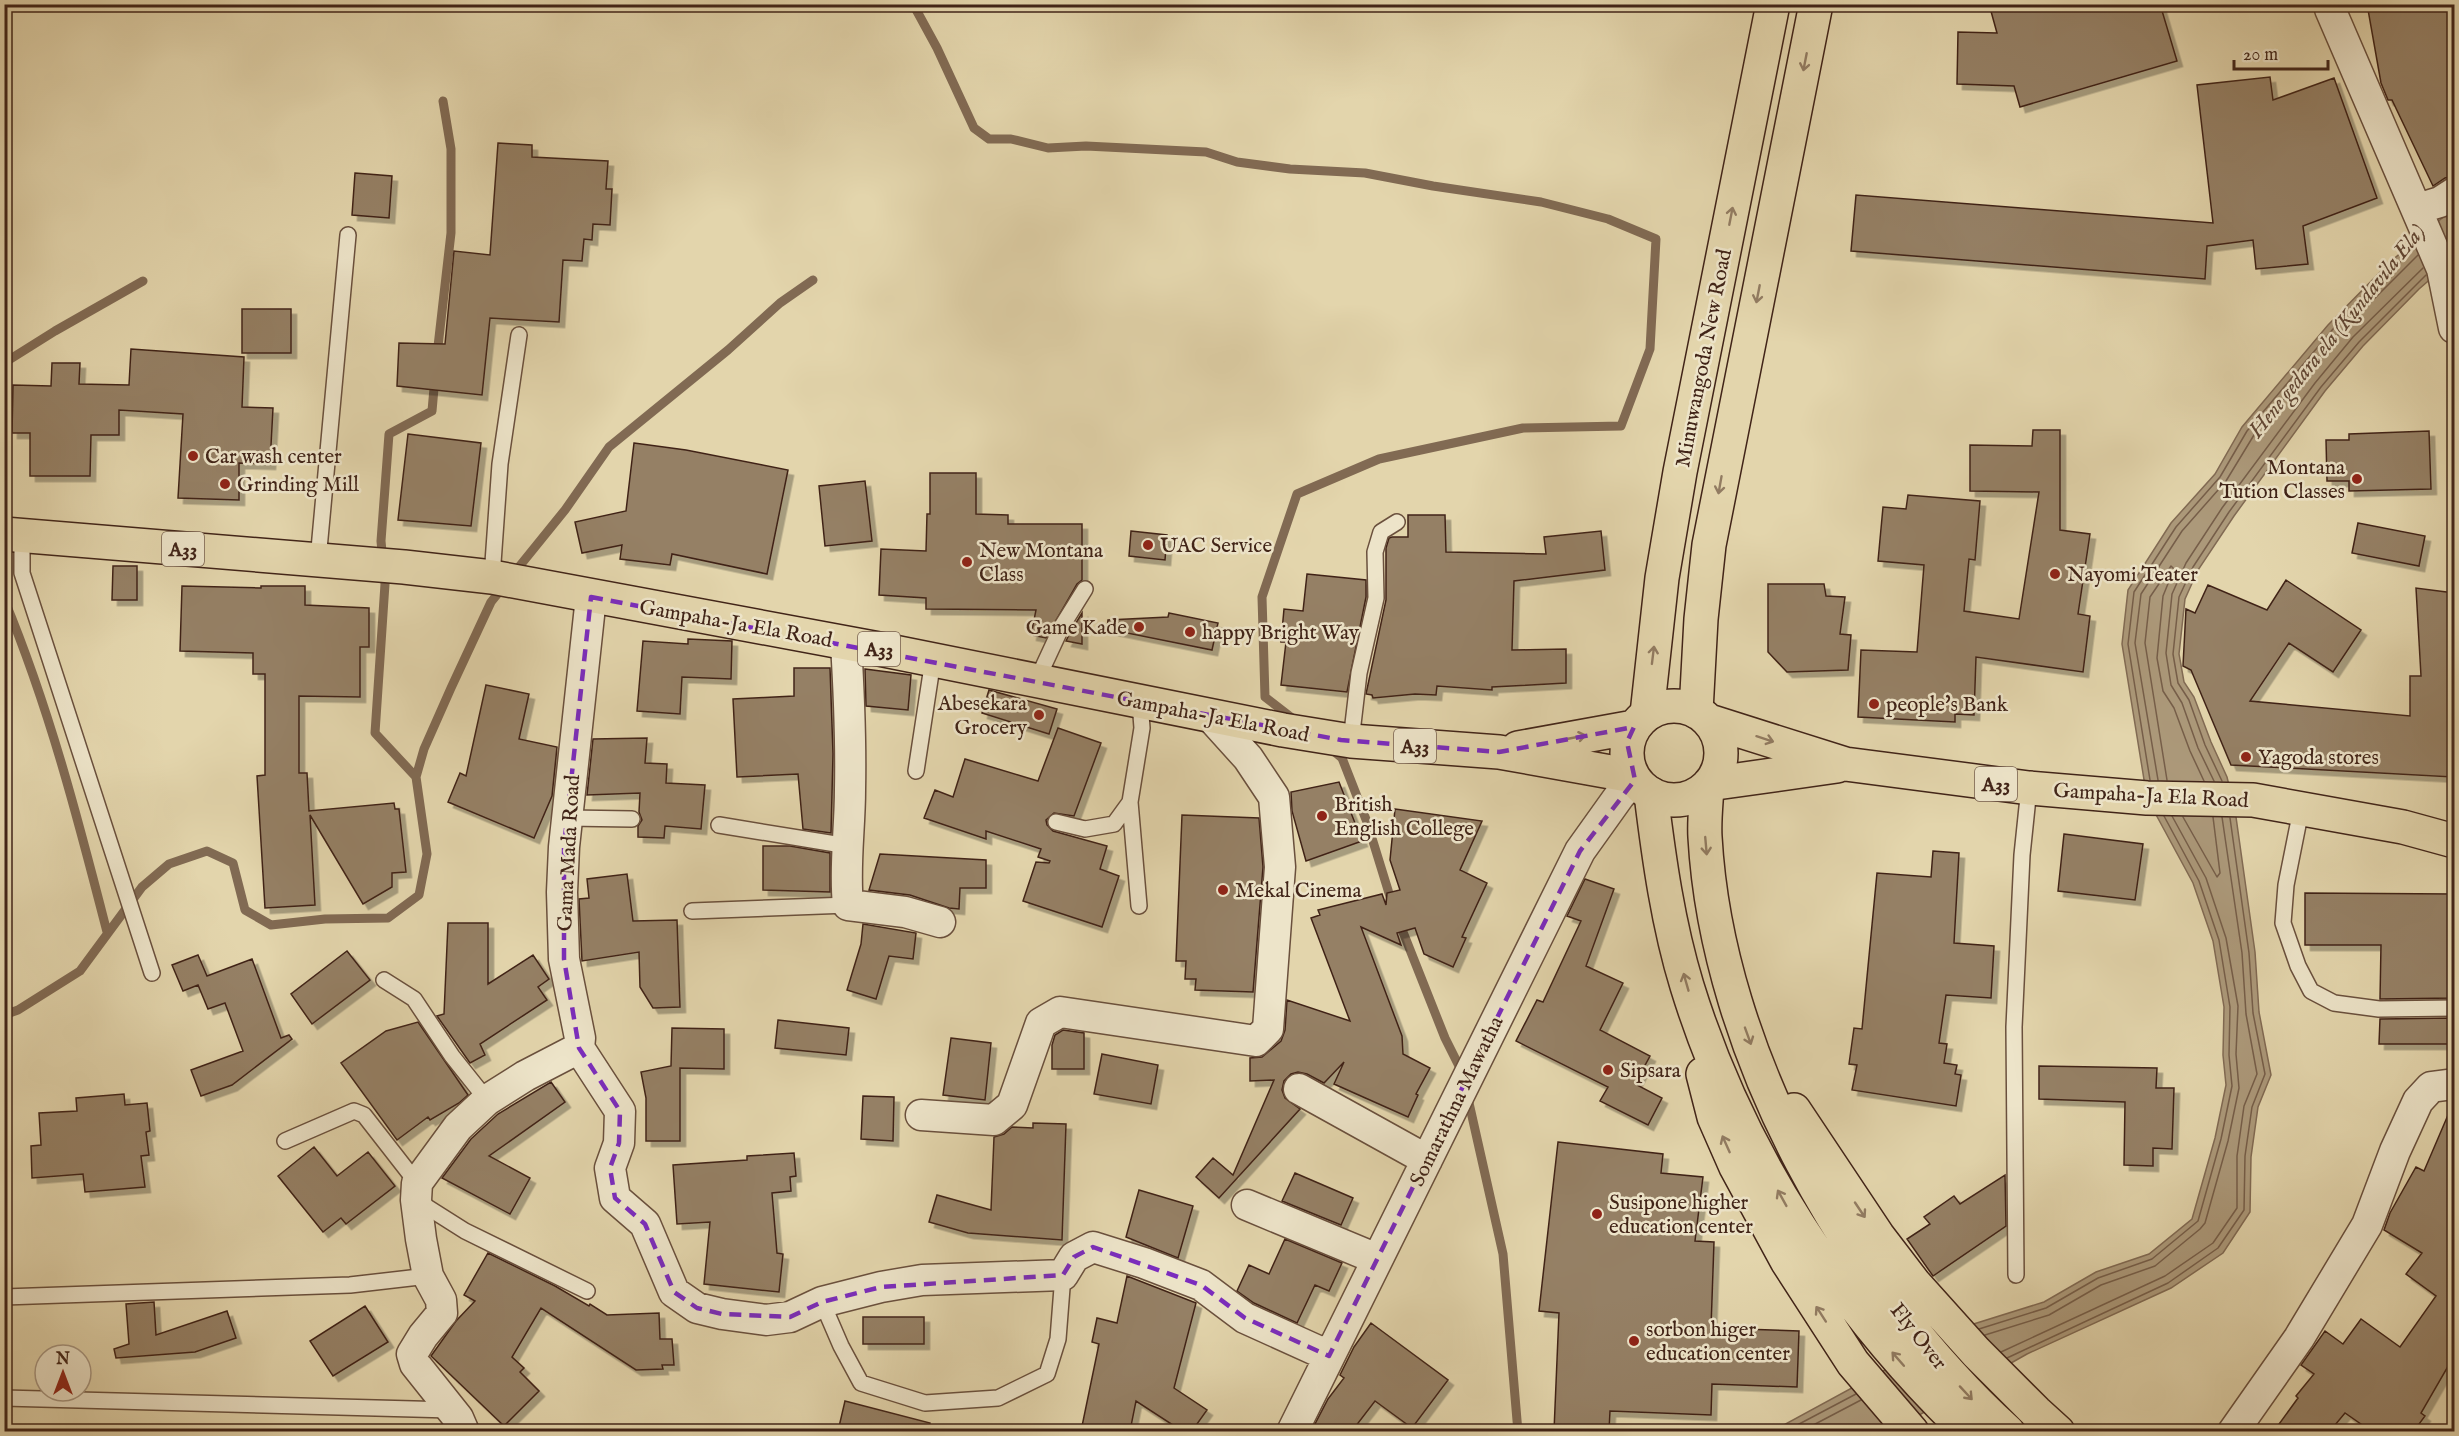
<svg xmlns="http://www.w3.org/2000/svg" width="2459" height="1436" viewBox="0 0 2459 1436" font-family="'IM FELL English',serif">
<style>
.water{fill:#ac997a;stroke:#816a53;stroke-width:1.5}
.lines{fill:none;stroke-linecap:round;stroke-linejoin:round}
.shore{stroke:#765e49;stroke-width:1.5}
.stream{stroke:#816a53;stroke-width:9}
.building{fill:#958065;stroke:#412418;stroke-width:1.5;filter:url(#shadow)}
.service-casing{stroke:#6a503d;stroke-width:18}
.minor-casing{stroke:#6a503d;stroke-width:33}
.primary-casing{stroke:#412418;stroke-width:36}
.trunk-casing{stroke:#412418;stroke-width:36}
.service{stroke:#ede4c9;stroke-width:15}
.minor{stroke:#ede4c9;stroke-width:30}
.primary{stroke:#e3d5ac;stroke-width:33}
.trunk{stroke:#e3d5ac;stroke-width:33}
.oneway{stroke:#927c62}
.marked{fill:none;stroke:#7b2cbf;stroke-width:4.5;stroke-dasharray:12 8;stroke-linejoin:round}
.poi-dot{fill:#8f2418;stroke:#ede4c9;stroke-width:2}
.labels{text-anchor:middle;stroke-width:5;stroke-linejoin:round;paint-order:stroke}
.shield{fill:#ede4c9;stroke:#755e4d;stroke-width:1.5}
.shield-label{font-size:20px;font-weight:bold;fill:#412418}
.street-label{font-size:21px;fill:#412418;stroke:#ede4c9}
.poi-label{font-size:21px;fill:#412418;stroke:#ede4c9;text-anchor:start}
.water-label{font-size:22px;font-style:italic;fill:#614735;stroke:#ede4c9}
</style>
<defs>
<filter id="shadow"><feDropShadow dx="5.5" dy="5.5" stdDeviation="0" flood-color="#0004"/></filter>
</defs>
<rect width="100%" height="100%" fill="#e3d5ac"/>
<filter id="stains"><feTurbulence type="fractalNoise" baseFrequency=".00333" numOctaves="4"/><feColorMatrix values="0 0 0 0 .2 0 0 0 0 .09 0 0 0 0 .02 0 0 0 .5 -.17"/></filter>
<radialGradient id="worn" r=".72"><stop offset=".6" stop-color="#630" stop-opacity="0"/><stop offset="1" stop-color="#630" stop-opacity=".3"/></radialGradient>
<!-- water -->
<path class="water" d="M2454,208v40l-12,21 -23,20 -56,57 -38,45 -91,125 -36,54 -13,29 -6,55 5,28 10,15 17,45 16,35 8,33 20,142 4,60 12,63 -13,32 -7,50 -1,55 -27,41 -52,35 -144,66 -136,77 -120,1 193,-105 80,-25 52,-30 53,-18 43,-35 23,-81 11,-53 -3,-30 1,-48 -11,-66 -20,-58 -46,-85 -25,-154 6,-54 43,-67 44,-49 27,-47 86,-102 62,-63z"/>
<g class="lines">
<!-- shore -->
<path class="shore" d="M2150,780l-22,-136 6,-52 42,-65 44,-50 27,-46 86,-102 82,-82
M2158,780l-23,-137 6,-49 41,-63 44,-50 28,-46 84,-100 80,-80
M2167,780l-22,-137 5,-46 21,-31 3,3 -11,27 -6,62 6,33 11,17 16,43 14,30
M2214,781l-16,-33 -16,-45 -11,-18 -5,-32 6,-59 14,-31 36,-55 93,-125 38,-46 70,-69
M2222,781l-17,-36 -16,-45 -11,-17 -5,-29 6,-57 14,-30 36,-55 92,-125 38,-45 67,-67
M2183,817l34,60 3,-4 -7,-56
M1979,1329l67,-21 52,-30 54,-19 46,-38 23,-82 11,-53 -3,-31 1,-48 -11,-67 -20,-59 -35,-65
M1985,1335l64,-20 52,-30 54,-19 45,-37 5,-6 23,-82 11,-53 -3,-34 2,-48 -12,-68 -20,-60 -34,-62
M2001,1352l164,-76 48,-33 24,-35v-52l7,-50 13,-32 -11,-60 -4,-61 -20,-136
M2007,1358l161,-75 50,-35 26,-38 1,-54 7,-49 13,-33 -12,-61 -4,-60 -19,-135
M1784,1432l72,-38
M1800,1432l61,-32"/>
<!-- stream -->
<path class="stream" d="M913,4l24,44 37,80 15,11h22l37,9 38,-2 120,6 31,10 53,7 75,4 68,13 108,16 67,17 48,20 -6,110 -29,77 -98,2 -144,31 -82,35 -35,103 3,100 31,24
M437,355l14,-122v-84l-8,-48
M4,363l51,-32 88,-50
M514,573l51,-63 44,-63 119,-97 52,-47 33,-23
M4,599c45,108 74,220 103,333
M1330,748l12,10 25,64 25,81
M416,777l-41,-44 10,-149 -4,-43 8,-107 43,-23 3,-34
M1399,922l46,116 17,34
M4,1015l14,-5 62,-39 62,-84 27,-23 38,-13 26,12 12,47 26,15 54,-6 63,-1 31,-23 8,-41 -11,-77 8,-28 27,-61 40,-86 13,-16
M1467,1094l36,160 15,178"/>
</g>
<!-- building -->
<path class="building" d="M1989,4h171l17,57 -157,46 -6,-21 -57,-2 1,-52 39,1z
M2367,4h87v172l-9,2 -12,8 -41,-86h-4l-7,-17z
M2270,77l3,23 61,-22 43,120 -74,28 5,38 -52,5 -3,-29 -46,6 -2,33 -354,-28 5,-56 357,28 -16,-138z
M498,143l34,2v12l76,4 -2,28h6l-2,36 -17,-1 -1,16 -8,-1 -2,22 -19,-1 -4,62 -69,-4 -8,77 -85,-9 2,-43 46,1 9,-93 36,4z
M355,173l37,3 -3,42 -37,-3z
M242,309h49v44h-49z
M131,349l113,8 -2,50 31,1 -3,56 -31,-1v37l-61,-2 5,-84 -64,-4v25h-28l-1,41h-60v-43h-18l1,-48 38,1 1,-23h28l-1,21 50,1z
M2033,430h27v100l30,4 -12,80 12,2 -7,56 -107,-15 -2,58 -19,-1v8l-97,-5 3,-67 56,2 7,-87 -46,-4 5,-54 23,2 2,-14 72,6 -5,59 -6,-1 -5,52 55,8 20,-127 -69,-1v-46l62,1z
M2429,431l2,58 -82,2v-10h-22l-1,-41h23v-6z
M408,434l73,9 -10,83 -73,-6z
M634,443l52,7 102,20 -21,104 -95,-20 -2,11 -50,-6 2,-14 -40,8 -7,-31 51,-11z
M930,473h46v41l32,1v9h74v56l-5,4 -31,54 -15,-3 5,-25 -110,-1v-11l-47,-3 2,-46 45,2 1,-37h3z
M865,481l7,60 -47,5 -6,-60z
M1408,515h37l1,37 100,2 -2,-17 57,-6 4,39 -91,11 -2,69 54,-1v34l-74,4v3l-55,-4 -1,9 -21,-1 -42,4 -1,-3 -6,-1 20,-94v-52l3,-10 3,-1h16z
M2358,523l67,13 -6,30 -67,-13z
M1131,531l36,4 -2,25 -36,-4z
M113,566h24v34h-25z
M1307,574l59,6v17l-19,95 -66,-7 5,-43h-5l3,-33 19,2z
M2286,580l75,50 -28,42 -44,-29 -39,58 160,15v-40h11l-5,-88 38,5 -1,184 -222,-12 -40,-95 -8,-4 3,-57 9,4 13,-28 59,25z
M1768,584h56l2,12 19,1 -5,37 11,1 -3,35 -61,2 -19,-20z
M182,586l79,2v-2h44v19l64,3v39h-9v50l-61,-1v77h8l2,38 85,-8 1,6h4l7,63 -14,1v14l-29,17 -53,-89 5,90 -50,3 -8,-132 8,-1v-101h-12v-21l-73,-2z
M1082,613v31l-16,-3 5,-10z
M1169,613l49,10 -6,27 -105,-21 1,-9 60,-3z
M688,639l44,2 -1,38 -49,-2 -2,37 -43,-3 6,-70 45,3z
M794,668h36l3,86 -2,79 -28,-4 -5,-55 -61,3 -4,-78 61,-3z
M865,669l46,6 -3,35 -42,-4z
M486,685l43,9 -10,45 38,8 -5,49 -18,42 -86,-36 12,-29 6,3z
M989,690l68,19 -8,25 -67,-21z
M1058,728l43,15 -27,73 -20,-3 -8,7 1,5 6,6 54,15 -7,23 19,7 -17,51 -79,-26 13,-39 13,1 1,-2 -12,-4 3,-8 -55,-18v8l-62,-21 11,-28 18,7 12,-38 73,22z
M647,738l-2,25 22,1 -1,19 39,2 -4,44 -36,-3 -1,12 -26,-1v-11l4,-6 -3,-8 1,-19 -53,2 6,-56z
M1339,782l23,59 -56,20 -14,-50 -1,-19z
M1395,809l87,12 -22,49 27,13 -25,54 4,1 -13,29 -29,-13 -9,-26 -18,5 4,12 -40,-18 41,109 1,18 27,14 -14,26 2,1 -10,22 -74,-33 10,-22 -20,21 -17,-9 -9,-2 -7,2 -7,7 -2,9 3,8 15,11 -81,89 -23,-21 17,-19 20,17 41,-95 -24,1v-23l12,-1 19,-16 4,-11 2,-30 63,21 -39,-103 9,-3 -2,-5 64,-16 4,11 1,-12 13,-3 -10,-30z
M1182,815l77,3 4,49 -10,125 -58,-2 1,-11h-11l1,-18h-10z
M2064,834l79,10 -8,56 -77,-9z
M763,846h27l40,7v39l-67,-2z
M1933,851l26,2 -5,90 40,3 -3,52 -45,-3 -7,48 8,1 -3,19 13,2 -2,9 6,1 -5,31 -104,-16 5,-25 -8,-1 5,-36 8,1 15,-156 54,4z
M880,854l106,6v28h-26l-1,21 -10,-1 -39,-13 -41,-5z
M627,874l6,47 44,-1 3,87 -27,1 -13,-21 -1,-35 -57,9 -3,-62 10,-1 -2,-19z
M1585,879l29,10 -28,77 37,17 -23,47 50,26 -15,28 27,14 -14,27 -48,-24 8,-14 -92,-46 21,-41 6,2 38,-81 -14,-5z
M2305,893l149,1v104l-74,1 1,-54h-76z
M448,923h40v61l45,-29 16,24 -11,8 9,13 -67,44 5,11 -15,8 -33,-47 7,-2z
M863,924l53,9 -3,26 -24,-3 -13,43 -29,-9 14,-46z
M347,951l23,29 -58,44 -21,-30z
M198,955l9,21 45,-17 29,79 8,-3 3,4 -60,46 -31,11 -10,-26 52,-19 -18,-48 -17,6 -10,-24 -15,6 -11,-26z
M2454,1018v26h-75l1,-25z
M778,1020l71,8 -3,27 -71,-7z
M418,1022l50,73 -9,8 -29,17 -2,-3 -31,23 -56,-77 45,-32z
M672,1028l52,1v40l-44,-1v73h-34v-43l-5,-26 30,-6z
M1063,1030l21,3v36h-32v-24l3,-10z
M951,1038l40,5 -6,57 -42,-5z
M1102,1054l56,11 -7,39 -57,-10z
M2039,1066l118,2 -1,20h18l-2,61 -19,-1v18l-29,-1 1,-63 -86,-3z
M551,1082l14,20 -76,54 41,22 -20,36 -68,-36 29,-39 27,-25z
M124,1094l1,11 22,-2 3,28 -4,1 3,23 -8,1 4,31 -60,5 -2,-18 -51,4 -1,-32 10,-1 -2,-32 38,-2 -1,-13z
M863,1096l31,1 -1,44 -32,-2z
M2454,1101v255l-33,57 4,3 -11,15h-43l-26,-18 -15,18h-56l24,-33 -2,-2 18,-22 -13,-9 24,-34 18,13 18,-25 39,28 36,-51 -30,-22 16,-21 -38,-23 6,-17 26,-46 8,4z
M1033,1123l33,1 -4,116 -94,-7 -39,-11 8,-27 54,15 3,-73 10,-3 8,-7 21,1z
M1558,1142l105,12 -2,19 42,4 -8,64 19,1 -3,86 88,3 -2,56 -85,-3 -1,31 -101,-4 -1,20h-55l5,-118 -20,-2z
M314,1147l23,29 31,-24 27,34 -49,38 -5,-6 -18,14 -45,-56z
M794,1153l2,23 -6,1 1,14 -19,2 5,60 6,1 -4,38 -75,-8 6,-62 -33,2 -4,-59 74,-5v-4z
M1295,1173l58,25 -12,27 -59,-24z
M2005,1175l1,51 -73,50 -26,-37 23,-15 -6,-7 30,-21 6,8z
M1139,1190l54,16 -15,52 -52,-21z
M1285,1239l57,24 -13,28 -14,-6 -18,38 -43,-20 -17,-12 12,-26 20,9z
M488,1253l67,33 34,20 1,-2 17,11 52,-2 1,26h12l2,26h-12l1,4 -27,1 -95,-62 -29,49 12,11 -4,4 19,19 -35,35 -73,-70 25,-35 19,-20 -11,-6z
M1127,1276l69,27 -22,85 33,22 -15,21h-10l-46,-30 -6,30h-49l18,-87 -7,-2 5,-24 20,5z
M154,1302l2,33 71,-24 9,27 -41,14 -79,6 -2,-9 15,-5 -3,-40z
M365,1306l23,36 -55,34 -23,-35z
M863,1317h61v27h-61z
M1371,1323l77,57 -36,48 -37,-27 -23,30h-26l-11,-7 13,-25 16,-21 -4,-3 14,-28z
M845,1401l85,22 -1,8h-91z"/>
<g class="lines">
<!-- service casing -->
<g class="service-casing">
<path id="service" d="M22,535v38l130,400
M318,560l30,-325
M492,577l8,-113 19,-129
M1037,680l25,-54 23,-37
M1351,741l8,-68 17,-75 -1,-46 6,-20 16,-10
M916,771l17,-111
M2301,810l-15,75 -3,38 15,43 13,25 23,12 45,6 75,-1
M568,818l64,1
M1056,822l29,7 29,-5 16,-22
M719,825l129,21
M1139,906l-9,-104 12,-74 -2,-26
M692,911l156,-6
M384,980l30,19 38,57 35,44
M285,1141l69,-30 10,4 53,68
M416,1200l49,31 122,60
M2016,1275l-2,-248 8,-172 7,-67
M4,1297l346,-12 78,-9
M822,1302l19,44 20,37 64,20 73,-5 49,-24 11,-35 5,-64
M4,1398l447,12"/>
</g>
<!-- minor casing -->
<g class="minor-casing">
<path id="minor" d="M2330,9l112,260 12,59
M2417,209l23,-7 14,-9
M846,644c3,49 5,97 4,146 0,39 -6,77 -2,115l57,7 35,10
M579,1048l41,63 -1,32 -9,25 5,30 30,26 29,68 23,16 25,6 44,6 24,-3 32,-15 59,-15 41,-7 141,-5 11,-18 19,-10 51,16 57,22 44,33 84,38
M1299,1089l128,71
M921,1115l73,5 18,-15 29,-82 19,-11 196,29 12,-12 12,-162 -6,-70 -26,-39 -38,-42
M1247,1205l130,54
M464,1432l-6,-14 -43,-54 -3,-10 11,-18 19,-23 -1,-13 -13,-24 -7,-37 -5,-39 1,-17 41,-56 29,-27 38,-24 54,-28 1,-10 -16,-79 -2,-67 2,-45 27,-250
M1292,1432l288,-581 40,-56 15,-15
M2233,1432l66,-94 68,-113 28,-74 23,-50 13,-14 23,-3"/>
</g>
<!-- primary casing -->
<g class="primary-casing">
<path id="primary" d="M1696,711l5,-92 8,-74 107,-541
M1647,714l15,-136 18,-106 93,-468
M1707,787c-1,17 -3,34 -2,50 12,217 145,451 303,595
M1651,794c8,65 17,130 36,192 52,169 154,324 281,446
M1703,1074l11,43 22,50 51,94 66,102 59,69
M1794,1110l84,126 36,47 62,69 60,60 22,20"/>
</g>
<!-- trunk casing -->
<g class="trunk-casing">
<path id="trunk" d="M4,534l400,33 88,10 387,72 404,81 68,11 148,11 134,24
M1627 753a47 47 0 1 1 94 0a47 47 0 1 1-94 0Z
M1709,721l136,43 184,24 118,10 106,2 150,27 51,14
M1518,748l116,-21
M1709,784l128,-18"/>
</g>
<!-- service -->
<use href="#service" class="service"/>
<!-- minor -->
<use href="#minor" class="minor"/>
<!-- primary -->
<use href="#primary" class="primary"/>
<!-- trunk -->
<use href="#trunk" class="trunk"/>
</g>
<!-- one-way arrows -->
<defs><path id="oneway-shaft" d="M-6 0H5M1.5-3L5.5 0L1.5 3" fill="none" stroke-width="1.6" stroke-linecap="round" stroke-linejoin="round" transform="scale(1.5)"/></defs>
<g class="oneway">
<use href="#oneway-shaft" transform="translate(1805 62) rotate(101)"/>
<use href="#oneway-shaft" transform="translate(1731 216) rotate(-79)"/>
<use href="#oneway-shaft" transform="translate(1758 294) rotate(101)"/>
<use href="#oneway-shaft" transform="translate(1720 485) rotate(100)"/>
<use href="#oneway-shaft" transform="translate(1653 655) rotate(-83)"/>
<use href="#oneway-shaft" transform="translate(1577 737) rotate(-11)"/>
<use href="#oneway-shaft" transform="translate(1765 739) rotate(18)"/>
<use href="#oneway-shaft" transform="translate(1706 846) rotate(85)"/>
<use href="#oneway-shaft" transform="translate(1686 982) rotate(-106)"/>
<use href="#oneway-shaft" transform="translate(1748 1036) rotate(70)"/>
<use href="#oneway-shaft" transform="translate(1726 1144) rotate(-114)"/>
<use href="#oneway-shaft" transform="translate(1782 1198) rotate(-119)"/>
<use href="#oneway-shaft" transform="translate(1860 1210) rotate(56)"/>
<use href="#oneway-shaft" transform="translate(1821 1314) rotate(-123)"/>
<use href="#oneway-shaft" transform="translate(1898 1359) rotate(-131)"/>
<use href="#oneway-shaft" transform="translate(1966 1393) rotate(47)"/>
</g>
<!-- marked area -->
<path class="marked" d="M591,597l750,143 158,12 135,-25 -7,15 8,38 -55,71 -251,505 -84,-38 -44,-33 -108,-38 -19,10 -11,18 -182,12 -59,15 -32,15 -68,-3 -25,-6 -23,-16 -29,-68 -30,-26 -5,-30 9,-25 1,-32 -41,-63 -15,-89v-112z"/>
<!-- markers -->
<g class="poi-dot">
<circle cx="193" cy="456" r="6"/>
<circle cx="2357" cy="479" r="6"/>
<circle cx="225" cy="484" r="6"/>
<circle cx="1148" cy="545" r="6"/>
<circle cx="967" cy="562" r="6"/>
<circle cx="2055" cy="574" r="6"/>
<circle cx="1139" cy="627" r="6"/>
<circle cx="1190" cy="632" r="6"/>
<circle cx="1874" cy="704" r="6"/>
<circle cx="1039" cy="715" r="6"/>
<circle cx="2246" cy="757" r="6"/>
<circle cx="1322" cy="816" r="6"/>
<circle cx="1223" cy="890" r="6"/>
<circle cx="1608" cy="1070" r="6"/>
<circle cx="1597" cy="1214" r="6"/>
<circle cx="1634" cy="1341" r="6"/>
</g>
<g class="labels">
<!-- shield labels -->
<g class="shield">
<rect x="162" y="532" width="42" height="34" rx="4.5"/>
<rect x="858" y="632" width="42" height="34" rx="4.5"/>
<rect x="1394" y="729" width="42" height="34" rx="4.5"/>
<rect x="1975" y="767" width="42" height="34" rx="4.5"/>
</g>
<g class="shield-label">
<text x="183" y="556">A33</text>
<text x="879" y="656">A33</text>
<text x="1415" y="753">A33</text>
<text x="1996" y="791">A33</text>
</g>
<!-- street labels -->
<g class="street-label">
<text transform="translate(1703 358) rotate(-79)" y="7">Minuwangoda New Road</text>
<text transform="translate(736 623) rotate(10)" y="7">Gampaha-Ja Ela Road</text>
<text transform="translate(1213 716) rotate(11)" y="7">Gampaha-Ja Ela Road</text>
<text transform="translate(2151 795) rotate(3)" y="7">Gampaha-Ja Ela Road</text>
<text transform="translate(568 853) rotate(-87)" y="7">Gama Mada Road</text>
<text transform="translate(1456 1101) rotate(-64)" y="7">Somarathna Mawatha</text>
<text transform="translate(1919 1336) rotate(52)" y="7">Fly Over</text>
</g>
<!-- poi labels -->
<g class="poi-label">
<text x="205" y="463">Car wash center</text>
<text x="2345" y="474" text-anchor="end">Montana<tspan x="2345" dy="24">Tution Classes</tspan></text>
<text x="237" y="491">Grinding Mill</text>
<text x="1160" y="552">UAC Service</text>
<text x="979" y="557">New Montana<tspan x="979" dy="24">Class</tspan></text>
<text x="2067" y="581">Nayomi Teater</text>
<text x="1127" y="634" text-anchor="end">Game Kade</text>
<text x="1202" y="639">happy Bright Way</text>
<text x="1027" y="710" text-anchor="end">Abesekara<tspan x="1027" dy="24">Grocery</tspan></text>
<text x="1886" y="711">people's Bank</text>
<text x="2258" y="764">Yagoda stores</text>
<text x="1334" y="811">British<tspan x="1334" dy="24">English College</tspan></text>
<text x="1235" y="897">Mekal Cinema</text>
<text x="1620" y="1077">Sipsara</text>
<text x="1609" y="1209">Susipone higher<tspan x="1609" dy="24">education center</tspan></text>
<text x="1646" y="1336">sorbon higer<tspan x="1646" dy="24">education center</tspan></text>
</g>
<!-- water labels -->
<g class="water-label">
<text transform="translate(2336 330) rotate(-51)" y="8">Hene gedara ela (Kundavila Ela)</text>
</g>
</g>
<!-- margin -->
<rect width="2459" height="1436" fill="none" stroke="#e3d5ac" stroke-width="24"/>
<rect x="6" y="6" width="2447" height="1424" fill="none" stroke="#412418" stroke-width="3"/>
<rect x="12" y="12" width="2435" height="1412" fill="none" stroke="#412418" stroke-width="1.5"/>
<!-- north arrow -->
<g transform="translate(63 1373)"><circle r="28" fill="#ede4c9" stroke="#a89782" stroke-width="1.5"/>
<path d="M0-4.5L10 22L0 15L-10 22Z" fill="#8f2418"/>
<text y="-9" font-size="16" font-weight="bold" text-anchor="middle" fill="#412418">N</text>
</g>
<!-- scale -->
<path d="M2234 60v9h94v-9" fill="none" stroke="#412418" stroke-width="3"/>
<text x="2243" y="60" font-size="18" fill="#412418" stroke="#ede4c9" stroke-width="4.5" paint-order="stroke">20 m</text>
<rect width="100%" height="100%" filter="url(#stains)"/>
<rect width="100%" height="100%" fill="url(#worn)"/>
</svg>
